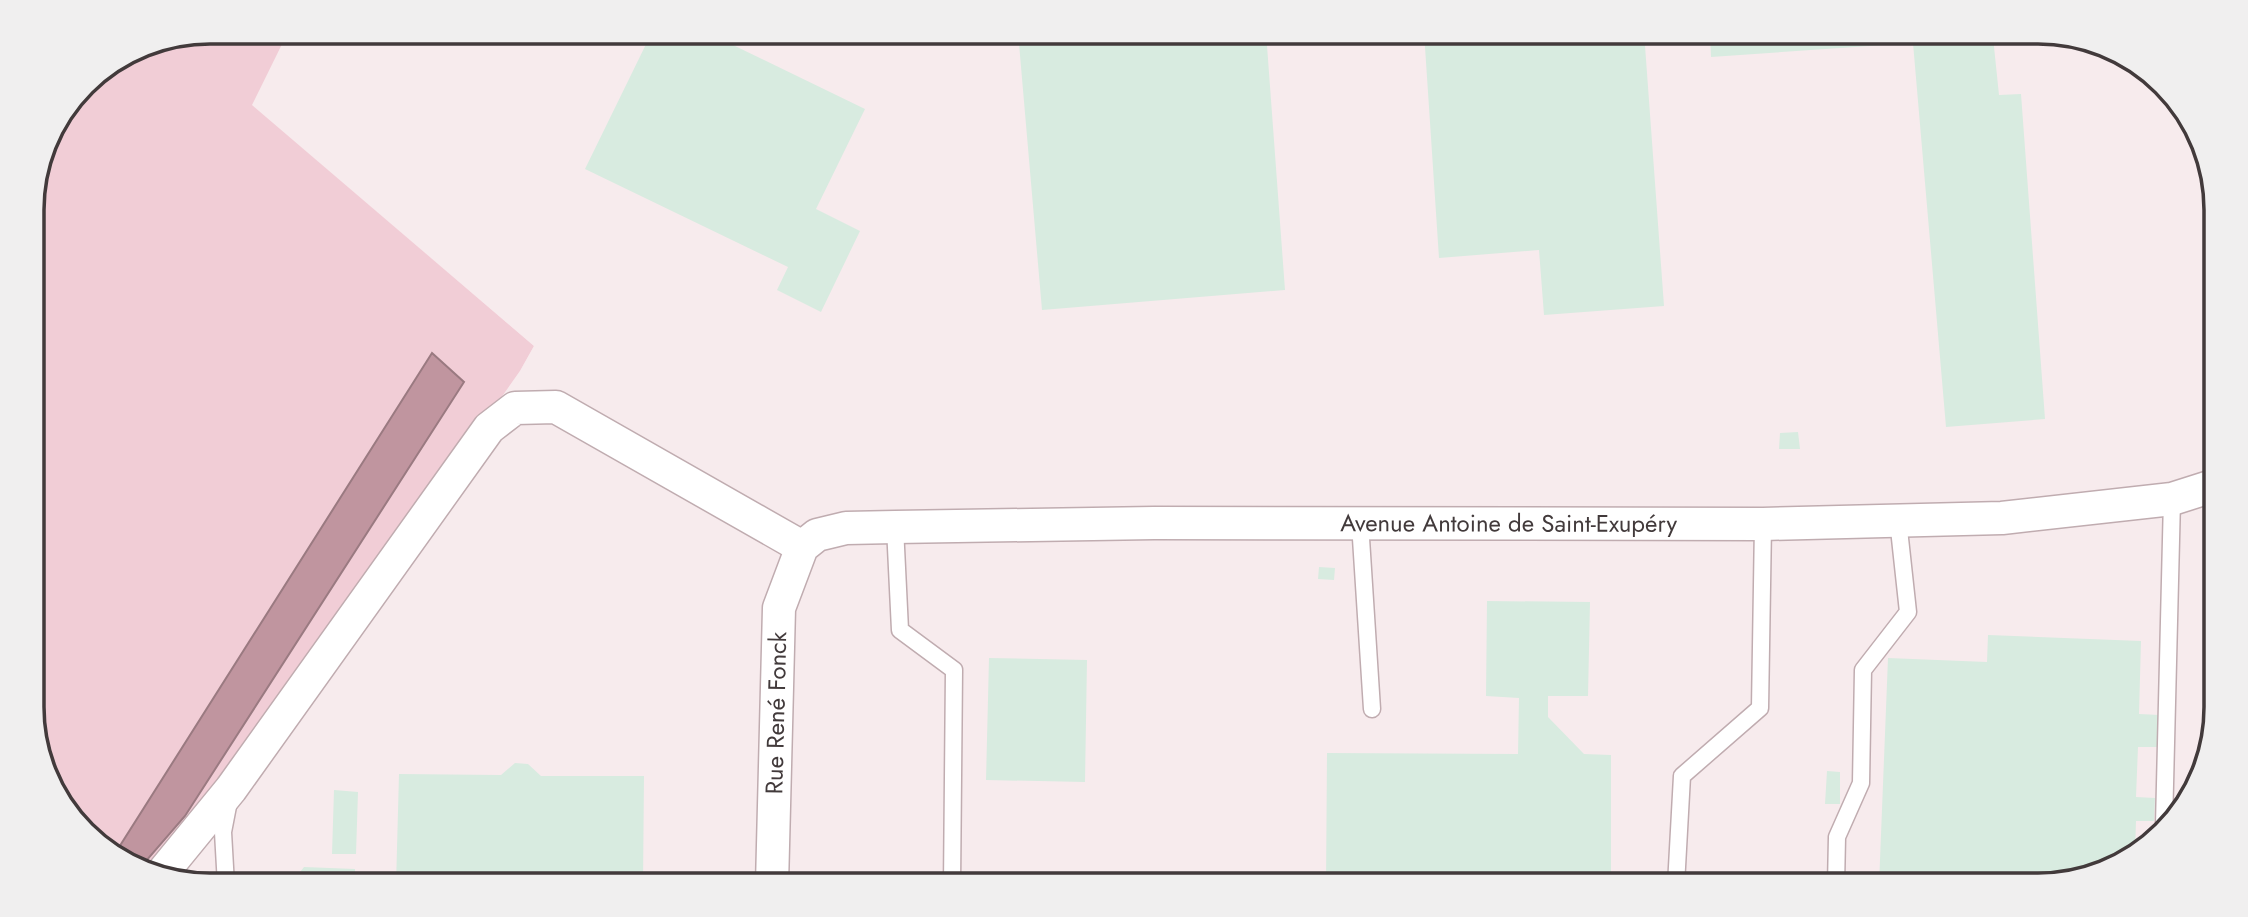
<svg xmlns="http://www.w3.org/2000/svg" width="2248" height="917" viewBox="0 0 2248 917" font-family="Jost,sans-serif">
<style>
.built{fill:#f7ebed}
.green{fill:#f1cdd6}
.water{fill:#c0959f;stroke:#9a7a81;stroke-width:2}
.building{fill:#d8ebe0}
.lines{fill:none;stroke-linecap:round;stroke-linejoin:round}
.lane-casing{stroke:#c0acb0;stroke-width:19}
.street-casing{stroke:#c0acb0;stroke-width:35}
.path{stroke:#b9b3b4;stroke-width:4.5;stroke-dasharray:2 5;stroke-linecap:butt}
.lane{stroke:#fff;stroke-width:16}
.street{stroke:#fff;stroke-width:32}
.labels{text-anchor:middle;stroke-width:7;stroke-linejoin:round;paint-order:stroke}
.street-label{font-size:24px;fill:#423a3b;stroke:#fff}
.rim{fill:none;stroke:#423a3b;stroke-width:3.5}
</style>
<rect width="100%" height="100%" fill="#fefafb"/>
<!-- built -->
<path class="built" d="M288,32h1750l58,9 77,51 42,94 1,521 -9,58 -61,84 -96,36h-1840l-58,-9 68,-81 300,-424 14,-25 -283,-241z"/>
<!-- green -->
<path class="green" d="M210,32h78l-36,73 282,241 -14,25 -300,424 -72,78 -73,-48 -40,-83 -3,-544 18,-68 42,-54 50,-31z"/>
<!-- water -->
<path class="water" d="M432,353l32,29 -279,434 -45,52 -24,-16z"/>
<!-- building -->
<path class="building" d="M652,32h54l159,77 -49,100 44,22 -39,81 -44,-22 11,-23 -203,-98z
M1018,32h248l19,258 -243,20z
M1424,32h220l20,274 -120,9 -5,-65 -100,8z
M1710,32h307v4l-24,1 6,58 22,-1 24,325 -99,8 -33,-384 -202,14z
M1798,432l2,17h-21l1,-16z
M1319,567l16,1 -1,12 -16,-1z
M1487,601l103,1 -2,94h-40v21l36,37 27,1v130h-285l1,-132 191,1 1,-56 -33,-2z
M1988,635l153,6 -2,73 20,1 -2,32h-19l-2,50 19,1 -1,23h-18l-1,32 -85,32h-171l9,-227 99,4z
M989,658l98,2 -2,122 -99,-2z
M515,763l13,1 13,12h103l-1,109h-247l3,-111 102,1z
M1827,771l13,1v32h-15z
M334,790l24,2 -2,62h-24z
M304,867l51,2v16h-62v-4z"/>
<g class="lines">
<!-- lane casing -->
<g class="lane-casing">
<path id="lane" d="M1360,523l12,186
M895,527l5,103 54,40 -2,215
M2164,825l8,-326
M226,885l-3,-53 6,-31
M1676,885l6,-109 78,-68 3,-184
M1836,885l1,-48 24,-54 2,-113 45,-58 -10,-92"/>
</g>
<!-- street casing -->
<g class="street-casing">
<g id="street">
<path d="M159,877l72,-88 258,-361 26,-20 41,-1 246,140"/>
<path id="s1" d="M772,885l7,-277 23,-61 15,-12 29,-7 49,-1 259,-4 609,1 239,-6 170,-19 44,-14"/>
</g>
</g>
<!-- path -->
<path class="path" d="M37,747l7,-6"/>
<!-- lane -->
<use href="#lane" class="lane"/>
<!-- street -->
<use href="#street" class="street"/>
</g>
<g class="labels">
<!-- street labels -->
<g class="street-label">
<text dy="8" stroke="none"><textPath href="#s1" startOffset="1054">Avenue Antoine de Saint-Exupéry</textPath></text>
<text dy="8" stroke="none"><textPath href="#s1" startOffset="172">Rue René Fonck</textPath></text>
</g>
</g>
<!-- crop -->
<path d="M0 0H2248V917H0ZM210 44H2038A166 166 0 0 1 2204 210V707A166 166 0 0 1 2038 873H210A166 166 0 0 1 44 707V210A166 166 0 0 1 210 44Z" fill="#f0efef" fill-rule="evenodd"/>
<path class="rim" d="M210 44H2038A166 166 0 0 1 2204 210V707A166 166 0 0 1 2038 873H210A166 166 0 0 1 44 707V210A166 166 0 0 1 210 44Z"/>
</svg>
